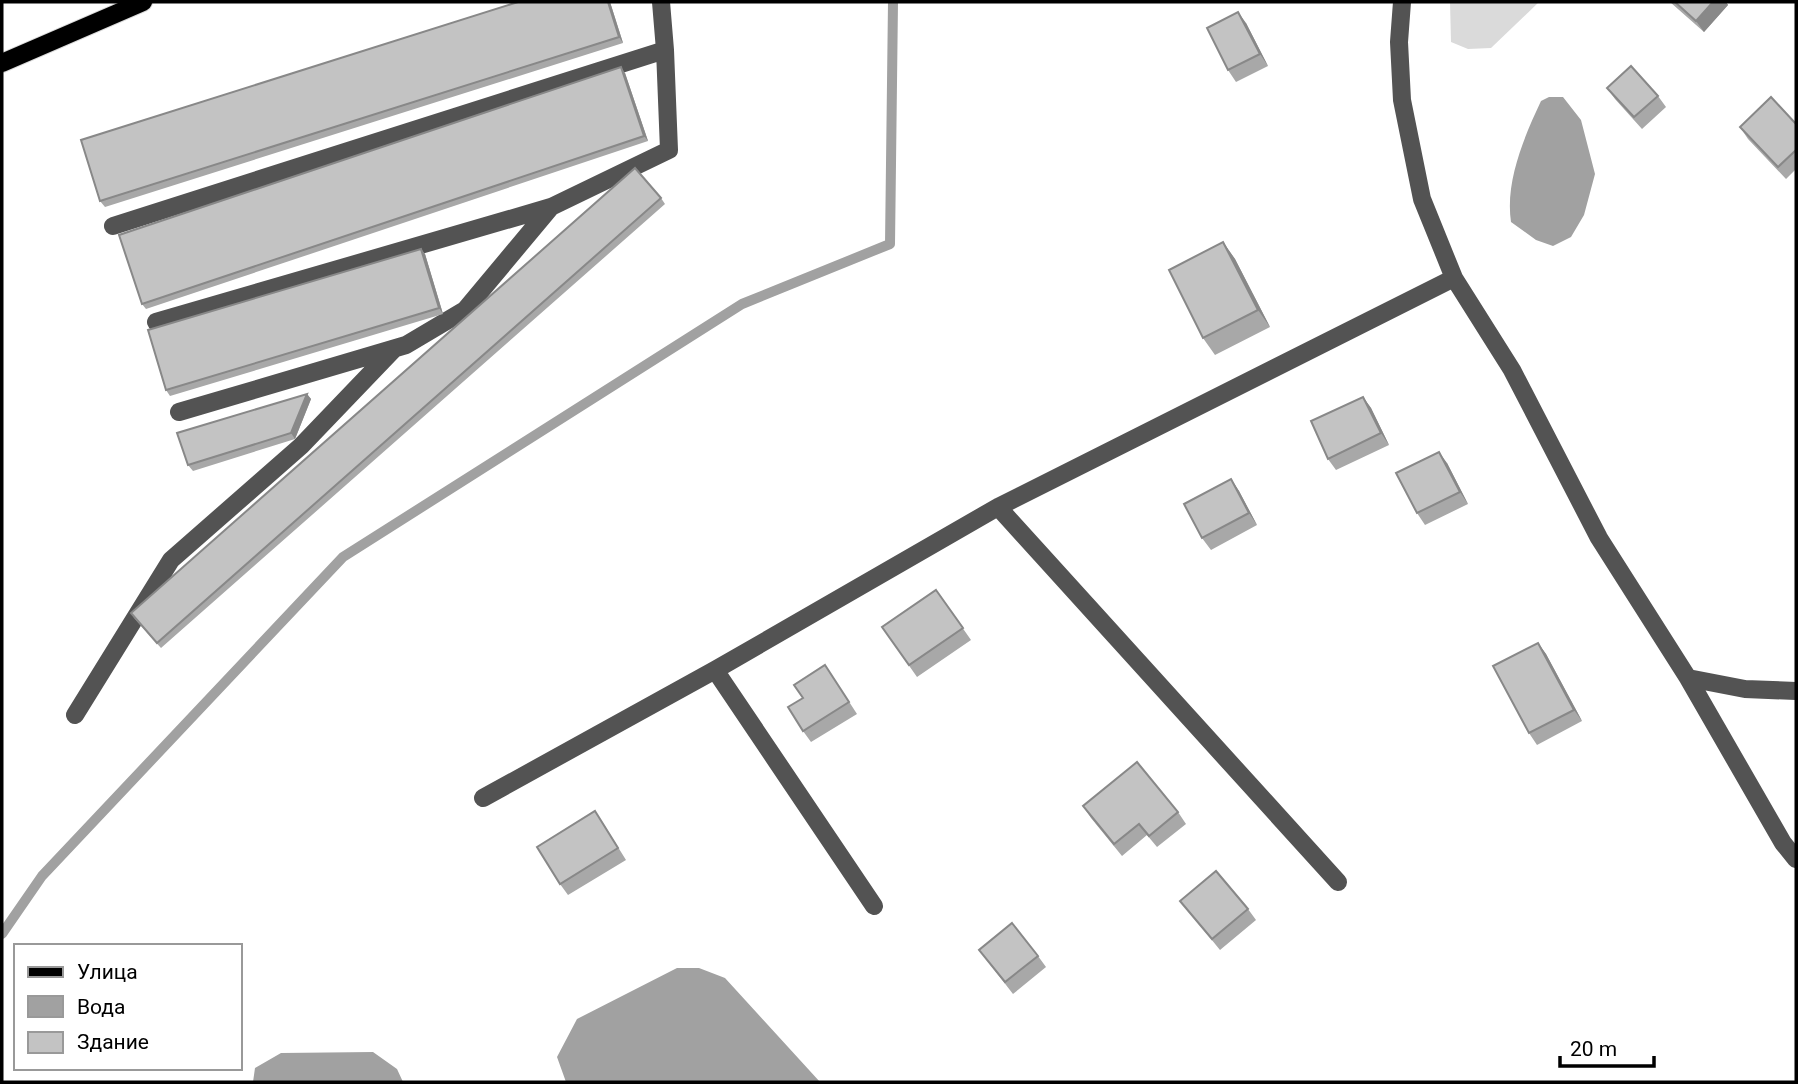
<svg xmlns="http://www.w3.org/2000/svg" width="1798" height="1084" viewBox="0 0 1798 1084" font-family="Roboto,sans-serif">
<style>
.green{fill:#dadada}
.water{fill:#a1a1a1}
.lines{fill:none;stroke-linecap:round;stroke-linejoin:round}
.stream{stroke:#a1a1a1;stroke-width:10}
.major-casing{stroke:#dbdbdb;stroke-width:20}
.minor{stroke:#535353;stroke-width:18}
.major{stroke:#000;stroke-width:18}
.wall{fill:#a8a8a8}
.shaded-wall{fill:#888}
.building{fill:#c3c3c3;stroke:#888;stroke-width:2}
</style>
<rect width="100%" height="100%" fill="#fff"/>
<!-- green -->
<path class="green" d="M1450,2h89l-48,46 -23,1 -17,-7z"/>
<!-- water -->
<path class="water" d="M1549,97h14l18,23 14,54 -11,41 -13,22 -18,9 -17,-6 -25,-18c-6,-40 13,-85 30,-121z
M677,968h22l26,10 95,104h-254l-9,-25 20,-38z
M373,1052l24,17 6,13h-150l2,-14 26,-15z"/>
<g class="lines">
<!-- stream -->
<path class="stream" d="M2,934l40,-58 301,-319 399,-253 148,-60 3,-242"/>
<!-- major casing -->
<g class="major-casing">
<path id="major" d="M2,63l141,-61"/>
</g>
<!-- minor -->
<path class="minor" d="M1402,2l-3,40 3,58 20,99 32,79 58,92 87,168 89,140 95,165 13,16
M113,226l552,-176 -4,-48
M156,322l395,-115 118,-57 -4,-100
M179,412l227,-67 59,-35 86,-103
M998,507l340,375
M715,670l159,236
M1688,678l57,11 51,2
M75,715l96,-155 130,-114 93,-97
M483,798l232,-128 283,-163 456,-229"/>
<!-- major -->
<use href="#major" class="major"/>
</g>
<!-- wall -->
<path class="wall" d="M610,2l13,41 -518,164 -5,-6z
M1670,2h56l2,3 -24,27z
M1246,23l22,43 -32,16 -8,-12z
M625,73l23,68 -502,168 -4,-5z
M1607,88l51,8 8,11 -24,22 -27,-30z
M1796,124v45l-10,10 -38,-40 -8,-12z
M661,198l4,6 -504,444 -26,-29 -4,-6z
M1223,242l12,17 35,68 -55,28 -12,-17z
M421,249l4,5 18,60 -273,82 -4,-6z
M307,394l4,5 -16,40 -102,32 -5,-6z
M1363,397l8,11 18,37 -53,25 -8,-11z
M1447,463l21,41 -43,21 -8,-12z
M1231,479l8,12 18,34 -46,25 -9,-12z
M936,590l35,50 -54,37 -35,-50z
M1538,643l8,11 36,67 -45,24 -8,-12z
M833,677l24,37 -46,28 -8,-11z
M1083,806l95,6 8,12 -29,23 -10,-12 -25,21 -31,-38z
M603,823l23,37 -58,35 -8,-11z
M1180,901l68,8 8,11 -36,30z
M979,950l59,6 8,11 -33,27z"/>
<!-- shaded-wall -->
<path class="shaded-wall" d="M608,2h2l13,41 -4,-6z
M1713,2h13l2,3 -24,27 -8,-11z
M1238,12l8,11 22,43 -8,-12z
M621,67l4,6 23,68 -4,-5z
M1223,242l12,17 35,68 -12,-17z
M421,249l4,5 18,60 -4,-6z
M307,394l4,5 -16,40 -4,-6z
M1363,397l8,11 18,37 -8,-12z
M1439,452l8,11 21,41 -8,-12z
M1231,479l8,12 18,34 -8,-12z
M1538,643l8,11 36,67 -8,-11z"/>
<!-- building -->
<path class="building" d="M518,2h90l11,35 -519,164 -19,-61z
M1675,2h38l-17,19z
M1238,12l22,42 -32,16 -21,-42z
M1631,66l27,30 -24,21 -27,-29z
M621,67l23,69 -502,168 -23,-69z
M1771,97l25,27v26l-18,17 -38,-40z
M635,168l26,30 -504,445 -26,-30z
M1223,242l35,68 -55,28 -34,-68z
M421,249l18,59 -273,82 -18,-60z
M307,394l-16,39 -103,32 -11,-32z
M1363,397l18,36 -53,26 -17,-38z
M1439,452l21,40 -43,21 -21,-40z
M1231,479l18,34 -47,25 -18,-34z
M936,590l27,38 -54,37 -27,-38z
M1538,643l36,67 -45,23 -36,-67z
M825,665l24,37 -46,29 -15,-24 15,-9 -9,-13z
M1137,762l41,50 -29,24 -10,-12 -25,20 -31,-38z
M595,811l23,37 -58,36 -23,-37z
M1216,871l32,38 -36,30 -32,-38z
M1012,923l26,33 -33,26 -26,-32z"/>
<!-- border -->
<rect width="1798" height="1084" fill="none" stroke="#000000" stroke-width="7"/>
<!-- legend -->
<rect x="14" y="944" width="228" height="126" fill="#ffffff" stroke="#999999" stroke-width="2"/>
<rect x="28" y="967" width="35" height="10" fill="#000000" stroke="#999999" stroke-width="2"/>
<text x="77" y="979" font-size="21" fill="#000000">Улица</text>
<rect x="28" y="996" width="35" height="21" fill="#a1a1a1" stroke="#999999" stroke-width="2"/>
<text x="77" y="1014" font-size="21" fill="#000000">Вода</text>
<rect x="28" y="1032" width="35" height="21" fill="#c3c3c3" stroke="#999999" stroke-width="2"/>
<text x="77" y="1049" font-size="21" fill="#000000">Здание</text>
<!-- scale -->
<path d="M1560 1056v10h94v-10" fill="none" stroke="#000000" stroke-width="3.5"/>
<text x="1570" y="1056" font-size="21" fill="#000000" stroke="#ffffff" stroke-width="5" paint-order="stroke">20 m</text>
</svg>
